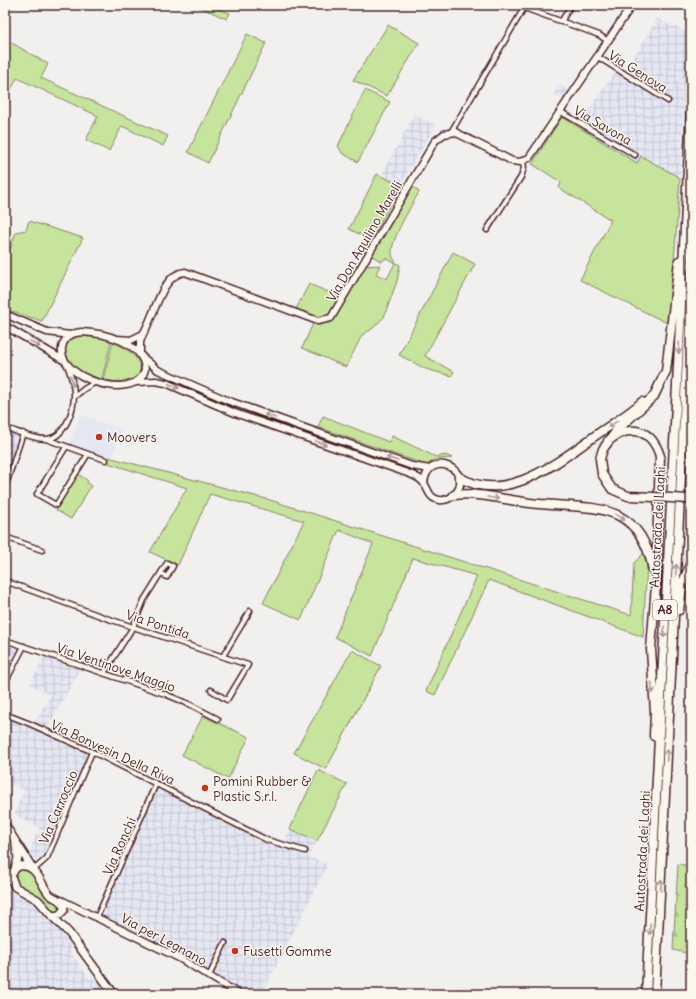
<svg xmlns="http://www.w3.org/2000/svg" width="696" height="999" viewBox="0 0 696 999" font-family="Delius,sans-serif">
<style>
.built{fill:#e5e7f2}
.industrial{fill:url(#industrial-grid)}
.green{fill:#c6e49c;stroke:#888264}
.forest{fill:url(#forest-firs);stroke:#888264}
.lines{fill:none;stroke-linecap:round;stroke-linejoin:round}
.street-casing{stroke:#4a1f2b;stroke-width:7}
.secondary-casing{stroke:#4a1f2b;stroke-width:9}
.primary-casing{stroke:#4a1f2b;stroke-width:10}
.highway-casing{stroke:#4a1f2b;stroke-width:11}
.street{stroke:#fbf7ec;stroke-width:4}
.secondary{stroke:#fbf7ec;stroke-width:6}
.primary{stroke:#fbf7ec;stroke-width:7}
.highway{stroke:#fbf7ec;stroke-width:8}
.highway-bridge-casing{stroke:#4a1f2b;stroke-width:11;stroke-linecap:butt}
.highway-bridge{stroke:#fbf7ec;stroke-width:8}
.oneway{stroke:#ab9695}
.poi-dot{fill:#c8321e;stroke:#fbf7ec;stroke-width:1.5}
.labels{text-anchor:middle;stroke-width:3;stroke-linejoin:round;paint-order:stroke}
.shield{fill:#fbf7ec;stroke:#7f6065;stroke-width:1}
.shield-label{font-size:12px;font-weight:bold;fill:#4a1f2b}
.street-label{font-size:13px;fill:#4a1f2b;stroke:#fbf7ec}
.poi-label{font-size:13px;fill:#4a1f2b;stroke:#fbf7ec;text-anchor:start}
</style>
<defs>
<pattern id="industrial-grid" width="8" height="8" patternUnits="userSpaceOnUse"><rect width="8" height="8" fill="#e5e7f2"/><path d="M0 4h8M4 0v8" fill="none" stroke="#c6c6d0"/></pattern>
<pattern id="forest-firs" width="22" height="20" patternUnits="userSpaceOnUse"><rect width="22" height="20" fill="#c6e49c"/><path d="M5 1l3.5 6h-7zM16 11l3.5 6h-7z" fill="#acc387"/></pattern>
</defs>
<rect width="100%" height="100%" fill="#f1f0ef"/>
<filter id="ink" filterUnits="userSpaceOnUse"><feTurbulence type="fractalNoise" baseFrequency=".025" numOctaves="2"/><feDisplacementMap in="SourceGraphic" scale="8" xChannelSelector="R" yChannelSelector="G"/><feConvolveMatrix kernelMatrix="1 2 1 2 8 2 1 2 1" color-interpolation-filters="sRGB"/></filter>
<g filter="url(#ink)">
<!-- built -->
<path class="built" d="M80,415l42,14 -10,29 -43,-12z"/>
<!-- industrial -->
<path class="industrial" d="M657,19l31,13 -8,146 -38,-22 -5,7 -60,-36 41,-59 7,4z
M560,85l9,6 -6,9 -9,-6z
M414,115l22,10 -36,60 -17,-8 2,-2 -3,-1z
M5,432l13,4 1,3 -10,28 -4,4z
M5,641l17,6 -17,33z
M45,656l36,12 -36,64 47,21 -50,105 -9,1 -4,-6 10,-26 -25,-12 10,-25 -19,-8v-65l28,10 17,-32 -20,-11z
M157,778l56,31 55,26 16,6 6,-12 27,12 -9,16 20,7 -66,130h-15l-65,-39 -84,-40z
M5,883l8,11 28,12 7,11 7,4 17,29 1,6 17,23 5,-1 13,16h-103z"/>
<!-- green -->
<path class="green" d="M195,5h13l22,8 -3,6z
M388,25l31,18 -32,53 -34,-16z
M247,34l19,9 -58,120 -20,-11z
M5,39l43,25 -7,14 127,58 -5,10 -41,-20 -13,25 -23,-11 12,-24 -81,-38 -12,23z
M365,90l25,12 -32,60 -16,-9 -4,-7z
M562,117l75,46 4,-7 39,22 -6,84 -7,61 -87,-43 31,-60 -52,-32 2,-6 -29,-18z
M377,174l25,12 -5,6 -26,48 -22,-11z
M411,187l4,1 4,4c-8,15 -26,43 -27,59 -1,4 2,8 4,12l4,2 -3,16 -13,36 -12,12 -10,6 -16,32 -44,-19 14,-31 -20,-8 13,-25 36,15 20,-33 15,-1 -4,9 11,5 8,-16 -10,-5 -3,4 -10,-6 -1,-2z
M29,221l54,17 -41,83 -37,-12v-47l11,-30 10,-2z
M453,252l22,12 -50,92 29,16 -3,4 -25,-7 -27,-14z
M79,336l25,2 7,3 -9,38c-13,-3 -44,-16 -36,-34 3,-5 7,-7 13,-9z
M113,342c38,17 38,46 -10,38z
M323,416l66,26 3,-6 44,21 10,-2 6,3 -15,1 -11,6 -108,-38z
M108,457l162,43 361,115 3,-52 10,-10 3,10 -4,74 -154,-57 -54,115 -9,-4 51,-115 -64,-18 -41,98 -37,-19 38,-93 -34,-14 -38,90 -38,-17 41,-82 -94,-27 -32,71 -28,-13 37,-64 -82,-26z
M78,474l10,7 -1,2 4,3 -20,33 -15,-9z
M352,650l29,16 -55,103 -32,-16z
M203,716l46,21 -21,42 -46,-24z
M318,770l29,14 -30,57 -27,-12z
M27,868l32,36v8l-4,2 -41,-32 1,-9 2,-3z"/>
<!-- forest -->
<path class="forest" d="M678,864l13,2v88l-18,-4z"/>
<g class="lines">
<!-- street casing -->
<g class="street-casing">
<path id="street" d="M516,5l83,30 9,6
M561,22l10,-17
M598,57l70,44
M561,112l74,43
M451,132l73,-124
M487,230l34,-53 3,-9 -1,-7
M74,397l10,-8 10,-6
M5,428c12,3 29,12 42,11 17,-1 27,-28 27,-44 0,-10 -3,-20 -7,-30
M46,439l42,15 -32,51 -19,-11 29,-47
M88,454l18,6
M5,488l18,-55
M5,537l37,13
M5,581l101,37 142,47 -21,35 -16,-10
M5,640l160,54 24,10 29,15
M223,656l27,-45
M104,673l29,-46 11,-27 23,-37 6,3 -6,11 -6,-4
M5,683l19,-37
M5,714l23,9 67,30 172,87 38,11
M37,867l10,-9 45,-106
M5,877l7,6
M97,917l58,-131 -1,-4
M209,976l16,-33"/>
</g>
<!-- secondary casing -->
<g class="secondary-casing">
<path id="secondary" d="M5,314l42,18 23,3
M5,326l60,35
M82,332c22,1 61,10 63,37 -7,36 -94,8 -82,-25 4,-9 10,-11 19,-12z
M143,334c12,-18 18,-60 42,-62l133,49 13,-3 104,-177 9,-7 11,-2 57,29 8,1 9,-4 103,-153
M117,339l14,1 12,-6 -3,8v13l18,15 71,31 183,65 18,3
M136,382l20,-1 10,2 69,30 175,61c5,2 10,4 13,8 6,7 5,16 16,18 6,1 13,-2 17,-7 18,-23 -28,-45 -32,-10
M61,900l118,58 60,36"/>
</g>
<!-- primary casing -->
<g class="primary-casing">
<path id="primary" d="M5,825l28,44
M19,866c19,-3 21,19 31,29 4,3 9,4 13,8l1,7 -5,5 -7,1 -14,-16 -23,-13 -4,-11 4,-7z
M15,869l3,-11 -2,-12
M52,916l17,17 45,61"/>
</g>
<!-- highway casing -->
<g class="highway-casing">
<path id="highway" d="M608,441c22,-17 43,-13 52,15l-4,129 -5,64 4,63 -1,24
M459,477c46,28 96,-13 133,-39 16,-12 35,-22 50,-36
M454,495c25,-3 51,5 76,8 57,7 109,-7 123,67
M654,497l-26,-1 -16,-7 -10,-15 -2,-15 3,-10 14,-19 37,-34 12,-25 13,-110
M679,610l4,-28 8,-19
M646,994l45,-885
M655,994l36,-716"/>
</g>
<!-- street -->
<use href="#street" class="street"/>
<!-- secondary -->
<use href="#secondary" class="secondary"/>
<!-- primary -->
<use href="#primary" class="primary"/>
<!-- highway -->
<use href="#highway" class="highway"/>
<!-- highway-bridge casing -->
<g class="highway-bridge-casing">
<path id="highway-bridge" d="M654,497l35,2"/>
</g>
<!-- highway-bridge -->
<use href="#highway-bridge" class="highway-bridge"/>
</g>
<!-- one-way arrows -->
<defs><path id="oneway-shaft" d="M-6 0H5M1.5-3L5.5 0L1.5 3" fill="none" stroke-width="1.6" stroke-linecap="round" stroke-linejoin="round"/></defs>
<g class="oneway">
<use href="#oneway-shaft" transform="translate(35 344) rotate(31)"/>
<use href="#oneway-shaft" transform="translate(679 348) rotate(93)"/>
<use href="#oneway-shaft" transform="translate(72 381) rotate(75)"/>
<use href="#oneway-shaft" transform="translate(174 386) rotate(23)"/>
<use href="#oneway-shaft" transform="translate(270 416) rotate(-160)"/>
<use href="#oneway-shaft" transform="translate(613 424) rotate(145)"/>
<use href="#oneway-shaft" transform="translate(321 443) rotate(19)"/>
<use href="#oneway-shaft" transform="translate(392 459) rotate(-160)"/>
<use href="#oneway-shaft" transform="translate(493 498) rotate(9)"/>
<use href="#oneway-shaft" transform="translate(620 517) rotate(31)"/>
<use href="#oneway-shaft" transform="translate(676 570) rotate(-88)"/>
<use href="#oneway-shaft" transform="translate(664 632) rotate(93)"/>
<use href="#oneway-shaft" transform="translate(652 688) rotate(85)"/>
<use href="#oneway-shaft" transform="translate(667 755) rotate(-87)"/>
<use href="#oneway-shaft" transform="translate(661 885) rotate(-87)"/>
<use href="#oneway-shaft" transform="translate(650 929) rotate(93)"/>
</g>
</g>
<!-- markers -->
<g class="poi-dot">
<circle cx="99" cy="437" r="4"/>
<circle cx="205" cy="788" r="4"/>
<circle cx="235" cy="951" r="4"/>
</g>
<g class="labels">
<!-- shield labels -->
<rect class="shield" x="653" y="600" width="24" height="20" rx="3"/>
<g class="shield-label">
<text x="665" y="614">A8</text>
</g>
<!-- street labels -->
<g class="street-label">
<text transform="translate(638 71) rotate(32)" y="5">Via Genova</text>
<text transform="translate(603 125) rotate(30)" y="5">Via Savona</text>
<text transform="translate(364 241) rotate(-60)" y="5">Via Don Aquilino Marelli</text>
<text transform="translate(657 527) rotate(-87)" y="5">Autostrada dei Laghi</text>
<text transform="translate(158 624) rotate(18)" y="5">Via Pontida</text>
<text transform="translate(116 667) rotate(19)" y="5">Via Ventinove Maggio</text>
<text transform="translate(113 752) rotate(25)" y="5">Via Bonvesin Della Riva</text>
<text transform="translate(58 807) rotate(-67)" y="5">Via Carroccio</text>
<text transform="translate(119 846) rotate(-66)" y="5">Via Ronchi</text>
<text transform="translate(642 851) rotate(-87)" y="5">Autostrada dei Laghi</text>
<text transform="translate(164 939) rotate(28)" y="5">Via per Legnano</text>
</g>
<!-- poi labels -->
<g class="poi-label">
<text x="107" y="442">Moovers</text>
<text x="213" y="786">Pomini Rubber &amp;<tspan x="213" dy="15">Plastic S.r.l.</tspan></text>
<text x="243" y="956">Fusetti Gomme</text>
</g>
</g>
<!-- margin -->
<rect width="696" height="999" fill="none" stroke="#fbf7ec" stroke-width="20"/>
<rect x="10" y="10" width="676" height="979" fill="none" stroke="#4a1f2b" stroke-width="1.5" filter="url(#ink)"/>
</svg>
